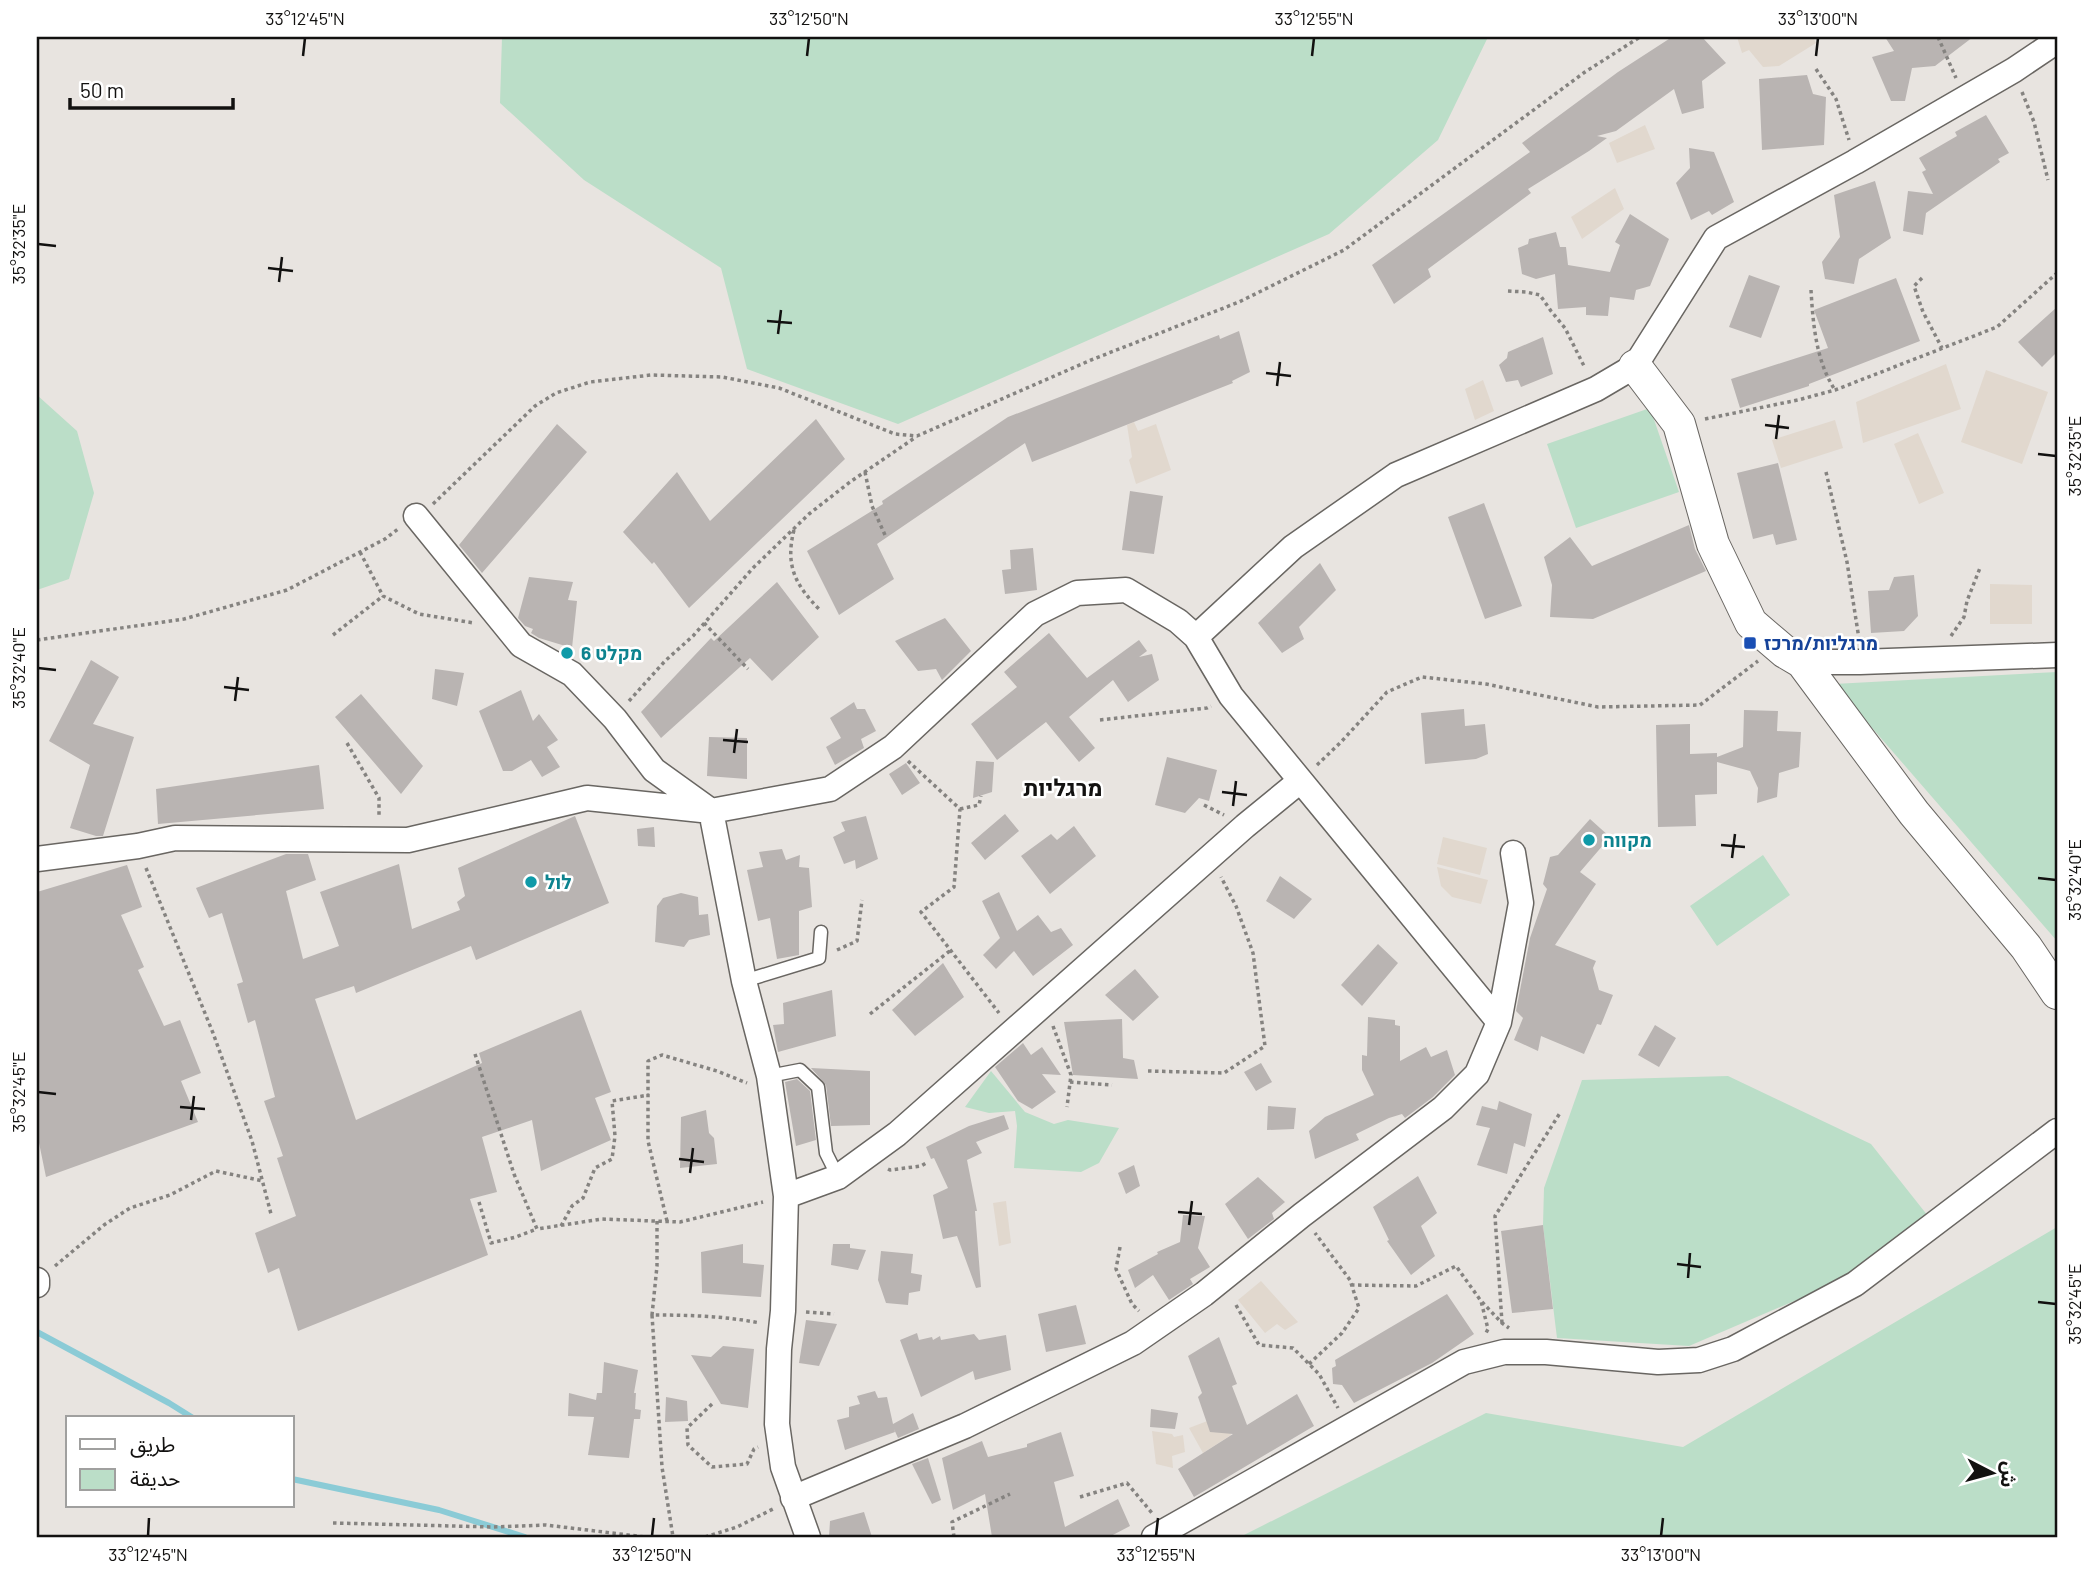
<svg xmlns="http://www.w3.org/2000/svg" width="2094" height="1574" viewBox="0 0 2094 1574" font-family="Barlow,'Noto Sans Arabic',Heebo,sans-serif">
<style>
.built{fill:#e1d8ce}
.green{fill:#bbdec8}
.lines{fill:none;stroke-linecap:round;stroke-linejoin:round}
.stream{stroke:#8bcbd6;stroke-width:6}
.building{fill:#b9b4b2}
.service-casing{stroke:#696662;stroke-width:15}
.minor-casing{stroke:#696662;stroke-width:27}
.tertiary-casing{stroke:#696662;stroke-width:34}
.path{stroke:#858380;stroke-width:3.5;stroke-dasharray:3.5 3.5;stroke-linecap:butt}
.service{stroke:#fff;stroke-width:12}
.minor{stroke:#fff;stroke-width:24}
.tertiary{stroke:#fff;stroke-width:32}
.ticks{fill:none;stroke:#121110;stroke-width:2.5}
.transit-dot{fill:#1a4fb4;stroke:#fff;stroke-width:2.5}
.culture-dot{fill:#0f9aa8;stroke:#fff;stroke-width:2.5}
.labels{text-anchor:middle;stroke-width:5;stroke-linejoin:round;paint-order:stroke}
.transit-label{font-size:19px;font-weight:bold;fill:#164399;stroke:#fff;text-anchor:start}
.culture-label{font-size:19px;font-weight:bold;fill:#0d838f;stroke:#fff;text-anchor:start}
.quarter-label{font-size:23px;font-weight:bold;fill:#121110;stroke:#fff}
.neatline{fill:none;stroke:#121110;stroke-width:2.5}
.ticks-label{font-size:18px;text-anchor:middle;fill:#121110}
</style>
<rect width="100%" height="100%" fill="#e8e4e0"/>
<!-- built -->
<path class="built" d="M1737,37h76l3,6 -37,23 -16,1 -14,-17 -7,3z
M1645,125l10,24 -38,14 -8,-20z
M1615,188l9,21 -42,30 -11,-22z
M1946,364l15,45 -98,34 -7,-41z
M1986,370l62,22 -26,72 -61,-22z
M1483,380l11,31 -19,9 -10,-31z
M1835,420l8,28 -62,20 -9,-28z
M1134,422l4,9 18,-7 15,46 -35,14 -7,-24 3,-3 -5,-32z
M1918,433l26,60 -25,11 -25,-60z
M1990,584l42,1v39h-42z
M1443,837l44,11 -7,27 -43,-11z
M1437,867l51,13 -7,24 -29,-7 -11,-11z
M1006,1201l5,42 -12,3 -6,-43z
M1261,1281l37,41 -13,8 -8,-6 -12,9 -27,-33z
M1223,1415l8,20 -28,18 -14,-25z
M1152,1431l20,3 2,3 9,-2 2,17 -13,4 1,12 -17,-4z"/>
<!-- green -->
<path class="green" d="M502,37h986l-50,103 -109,94 -431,190 -151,-55 -26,-101 -137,-88 -84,-77z
M37,395l40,36 17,62 -25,86 -32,11z
M1650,408l29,84 -103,36 -29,-84z
M2057,672v269l-223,-257z
M1763,855l27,40 -73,51 -27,-40z
M991,1071l34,41 29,12 14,-4 51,8 -20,35 -18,9 -67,-4 3,-42 -2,-15 -26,2 -24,-6z
M1728,1076l143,68 57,72 -73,59 -166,71 -132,-8 -14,-113 1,-37 38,-108z
M2057,1227v310h-817l246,-124 197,34z"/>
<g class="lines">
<!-- stream -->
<path class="stream" d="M37,1332l132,71 24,15
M292,1479l147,31 86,27"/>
</g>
<!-- building -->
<path class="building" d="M1672,37h30l24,26 -24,18 2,27 -22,6 -8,-25 -58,42 -19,5 10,2 -18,13 -61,38 3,4 -103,76 3,8 -37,27 -22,-39 158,-113 -8,-9 96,-71z
M1885,37h88l-38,29 -23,2 -7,33h-14l-19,-44 22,-6z
M1807,75l6,19 13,3 -2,48 -62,5 -3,-71z
M1986,115l23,38 -11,6 2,3 -74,51 -3,22 -20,-4 5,-40 25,3 -11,-22 4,-2 -7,-12 38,-22 -2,-4z
M1689,148l25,4 20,50 -22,13 -3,-4 -18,9 -15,-37 14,-15z
M1875,181l16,57 -32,21 -5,25 -29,-5 -3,-17 18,-25 -6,-42z
M1630,214l39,25 -19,47 -14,4 -2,10 -24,-3 -2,19 -22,-1v-8l-28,2 -3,-35 -19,5 -14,-5 -4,-26 10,-4 1,-5 27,-7 4,15h6l2,18 42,7 10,-27 -5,-3z
M1749,275l31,11 -19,52 -32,-11z
M1896,278l24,63 -111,43v2l-69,22 -9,-29 97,-31 -14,-38z
M2057,307v45l-15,15 -24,-25z
M1239,331l11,41 -18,9 1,2 -201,79 -7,-19 -148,101 17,35 -55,36 -32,-64 76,-47 -1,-3 126,-84 211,-82 1,4z
M1543,337l10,37 -32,13 -3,-7 -12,2 -7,-17 8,-7 1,-6z
M816,419l29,40 -156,149 -35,-46 -2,2 -29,-32 54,-60 33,49z
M557,424l30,28 -105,121 -23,-28z
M1778,463l19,77 -21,5 -3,-11 -20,5 -16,-66z
M1130,491l33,5 -9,58 -32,-4z
M1484,503l38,103 -37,13 -37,-102z
M1689,525l6,24 11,22 -113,48 -43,-2 2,-32 -8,-28 26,-20 22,29z
M1033,548l4,42 -32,4 -3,-24 9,-1 -1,-19z
M1320,563l16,27 -37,37 5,12 -22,14 -24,-30z
M1914,575l4,41 -14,15 -33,2 -3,-42 21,-1 5,-13z
M529,577l44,5 -5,18 9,1 -5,47 -33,-10 -8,-5 2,-4 -8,-3 -7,-8z
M777,582l42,55 -47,44 -22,-23 -89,80 -20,-26 70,-74 3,3z
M945,618l26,33 -29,29 -6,-11 -18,2 -23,-30z
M1049,633l38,45 52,-38 8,11 -8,6 13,-3 7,26 -31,22 -15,-22 -44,37 26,31 -16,14 -33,-40 -49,38 -26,-36 46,-37 -13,-15z
M91,660l28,17 -26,47 41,13 -31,99h-7l-26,-8 20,-63 -41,-24z
M435,669l29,4 -7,33 -25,-7z
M521,690l12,31 6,-7 19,26 -11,7 13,20 -18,10 -11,-17 -19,11h-9l-24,-60z
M361,694l62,72 -22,28 -66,-77z
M854,702l3,7h8l11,22 -15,8 3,9 -29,17 -9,-18 15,-9 -11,-20z
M1464,709l1,17 20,-2 3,30 -12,5 -51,5 -4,-51z
M1744,710l34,1 -1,20 24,1 -2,35 -20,6 -2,24 -20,6 1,-15 -8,-17 -33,-9v32l-22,1 1,31 -38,1 -2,-102 34,-1v30l27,-1v4l26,-10z
M709,737l38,1v41l-40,-3z
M1167,757l50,13 -8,31 -10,-3 -14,15 -30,-8z
M976,761l18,1 -2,30 -19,6z
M906,763l14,20 -18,12 -13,-21z
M319,765l5,44 -166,15 -2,-35z
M1005,814l14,17 -34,29 -14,-17z
M575,816l34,87 -133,57 -5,-14 -115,47 -2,-7 -39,13 41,121 126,-57 -3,-10 102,-43 30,82 -16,6 16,42 -70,31 -9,-51 -50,17 15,55 -27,7 18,56 -190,76 -19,-63 -11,5 -13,-40 41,-17 -19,-58 6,-2 -19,-55 11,-4 -20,-77 -7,3 -11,-39 6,-2 -21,-69 -13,5 -13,-30 90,-34h22l8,26 -30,11 17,68 36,-13 -19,-54 79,-28 13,65 48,-19 -3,-8 8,-6 -7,-28z
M866,816l12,43 -22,10 -1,-9 -11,4 -11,-27 12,-6 -4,-9z
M1590,819l20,18 -30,35 16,12 -41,61 41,16 -3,7 6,22 14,5 -12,30 -4,-1 -13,30 -43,-18 -3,15 -24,-11 9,-22 -7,-7 14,-73 17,-49 -4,-5 7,-27 8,-2z
M1074,826l22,30 -46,38 -29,-38 30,-22 6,6z
M654,827l1,20 -17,-1 -1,-17z
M782,849l4,11 14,-5 -1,12 10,1 3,39 -13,4v44l-22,4 -7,-41 -12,3 -11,-51 16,-3 -4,-15z
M127,865l15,42 -21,8 23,52 -6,3 26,56 16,-6 21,53 -20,8 17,41 -152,55 -9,-44v-241z
M1280,876l32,23 -18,20 -28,-18z
M999,892l18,39 21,-16 13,17 10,-4 12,17 -40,31 -19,-25 -18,18 -13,-14 17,-17 -18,-37z
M681,893l17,4 1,18 9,-1 2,21 -21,5 -5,7 -29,-5 2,-36 6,-8z
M1378,944l20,19 -36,43 -21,-21z
M943,963l21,34 -49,39 -23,-26z
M1135,969l24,28 -26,24 -28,-26z
M832,990l4,46 -58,16 -5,-27 11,-1 -1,-21z
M1368,1017l27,3v5l5,1v35l26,-14 5,10 16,-7 8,25 -22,22 -28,21 -3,-4 -13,4 -33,16 3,6 -44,19 -6,-28 16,-14 49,-22 -12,-25v-15l5,1z
M1122,1019l1,39 11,2 4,19 -65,-4 -9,-53z
M1655,1025l21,13 -17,29 -21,-12z
M1023,1043l8,12 11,-8 19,28 -19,-1 14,18 -24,17 -14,-8 -23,-34z
M1261,1063l11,19 -16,9 -12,-19z
M811,1068l59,3v54l-39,1 -5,-41z
M797,1079l13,12 6,49 -20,6 -11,-64z
M1499,1101l33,13 -7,33 -11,-4 -7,31 -30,-9 13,-37 -14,-3 6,-19 15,4z
M1268,1106l28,2 -2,21 -27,1z
M706,1110l3,23 5,5 3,26 -37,4 1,-51z
M1004,1115l5,14 -33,13 6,11 -15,7 10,51h-2l6,76 -5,1 -19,-52 -14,3 -10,-44 15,-7 -14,-30 -3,1 -5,-12 43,-21z
M1134,1165l6,21 -14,8 -8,-21z
M1418,1176l19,37 -16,13 14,30 -24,19 -24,-34 2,-1 -16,-33z
M1258,1177l27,25 -13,11 2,6 -26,20 -23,-35z
M1183,1215l22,1 -7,32 12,19 -20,12 3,5 -24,16 -16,-25 -18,13 -7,-18 30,-16 -1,-2 23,-10z
M1543,1225l10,84 -41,4 -11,-82z
M743,1244v19l21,2 -3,32 -59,-4 -1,-41z
M833,1244h17v4l16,2 -8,20 -27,-5z
M881,1251l32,3 -2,19 11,2 -2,16 -11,2 -1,12 -22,-2 -8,-23z
M1447,1294l27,40 -42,29 -78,40 -12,-18 -9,-1 -1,-16 4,-2 -1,-6z
M1076,1305l10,39 -40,8 -8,-38z
M806,1320l31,4 -18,42 -20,-3z
M917,1333l2,7 13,-3 1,3 7,-4 1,4 33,-6 5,6 27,-5 5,35 -36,10 -2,-9 -52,26 -21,-57z
M1219,1337l18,47 -5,2 15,39 50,-31 17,32 -120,71 -16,-28 55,-35 -23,-2 -12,-35 4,-4 -14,-37z
M723,1346l31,3 -6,59 -27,-4 -30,-49 20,2z
M604,1362l34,8 -4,23h2l-1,16 6,1 -1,9h-6l-5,39 -41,-3 6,-38 -26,-1 1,-23 27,7 1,-7h5z
M875,1391l3,7 9,-1 6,27 20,-11 6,16 -21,9 -4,-9 1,3 -50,18 -8,-30 12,-3v-10l11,-3 -3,-8z
M666,1397l21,4 1,20 -23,1z
M1151,1409l27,4 -3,16 -25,-2z
M1061,1432l13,44 -20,6 11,45 53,-28 12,27 -21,11h-117l-7,-43 -32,16 -11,-52 40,-17 6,16 39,-10v-3z
M928,1458l13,42 -9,4 -20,-40z
M864,1512l8,25h-43l1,-16z"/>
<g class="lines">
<!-- service casing -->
<g class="service-casing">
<path id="service" d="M744,981l75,-23 2,-26
M769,1076l31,-6 18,17 8,66 12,24"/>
</g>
<!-- minor casing -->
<g class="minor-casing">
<path id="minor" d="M416,516l105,129 51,29 43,45 39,51 57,41 33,170 25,95 17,120 -3,115 -4,38 -2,75 6,43 25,70
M1196,637l97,-90 103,-72 200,-86 39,-23 81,-128 139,-76 159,-92 43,-29
M1802,662h58l197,-7
M37,859l101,-13 37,-8 233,2 179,-42 124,13 119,-22 63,-42 142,-133 42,-21 49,-3 52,31 18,16 35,59 268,326
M786,1196l52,-19 59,-43 348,-308 55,-45
M37,1280v5
M793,1498l172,-72 168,-83 71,-49 98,-79 141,-107 34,-34 22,-52 22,-119 -8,-50
M1154,1537l310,-175 40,-10h42l112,10 41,-2 34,-11 122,-65 202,-153"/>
</g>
<!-- tertiary casing -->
<g class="tertiary-casing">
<path id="tertiary" d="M1635,366l44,58 34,120 38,79 34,29 17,10 112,151 112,134 31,46"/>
</g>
<!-- path -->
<path class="path" d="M1938,37l18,41
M1816,69l20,30 13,41
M2022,92l12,30 14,58
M1922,278l-8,8 9,26 19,36
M1811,290c2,34 5,71 24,100
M1508,291l18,1 14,3 11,16 14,17 20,40
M1705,419l93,-19 37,-10 162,-63 60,-54
M865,472l7,34 13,29
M1826,472l21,90 12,77
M433,504l102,-98 21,-13 34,-11 61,-7 71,2 57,11 116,46 22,2 174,-76 148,-58 105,-52 241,-178 55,-35
M794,530c-9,35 1,55 26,80
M360,552l23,44 36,18 55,9
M704,623l44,46
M333,635l50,-39
M1951,636l13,-19 3,-16 13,-33
M37,640l147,-21 103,-29 98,-51 13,-10
M629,701l36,-40 28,-25 60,-68 56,-54 41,-32 66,-45
M1100,720l107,-12 4,-2
M347,743l32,55v19
M908,761l52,48 -6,78 -33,25 78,101
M1317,765l24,-23 46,-50 35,-15 64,7 112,23 102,-2 58,-44
M1204,805l20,10
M960,809l19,-4 2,-9
M146,868l67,165 39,108 19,73
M837,950l20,-9 5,-41
M870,1014l81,-64
M1053,1026l18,49 -4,32
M475,1054l39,120 23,55 65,-10 78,3 83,-20
M1148,1071l76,2 41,-27 -12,-93 -17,-47 -15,-29
M1070,1082l42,3
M888,1169l2,1 31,-4 5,-3
M479,1202l12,41 25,-6 21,-8
M657,1221v45l-5,49c37,0 72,1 108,8
M667,1221l-19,-80v-80l14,-6 55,16 30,12
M561,1226l11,-20 11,-8 12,-30 17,-9 3,-23 -3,-35 37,-6
M1120,1247l-4,22 16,35 7,7
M55,1266l49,-41 26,-17 40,-13 46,-24 47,10
M1351,1285l65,1 40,-20 25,35 7,28 -2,4
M1482,1302l20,21 7,5
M1236,1305l23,40 34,3 26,26 19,34
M806,1312l28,2
M652,1315l10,152 11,70
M1502,1323l-7,-107 65,-103
M1309,1364l33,-31 17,-25 -9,-28 -35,-47
M712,1404l-25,24 1,17 24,22 35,-3 7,-15 4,-2
M1080,1497l47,-14 25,30
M333,1523l160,4 53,-2 99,12
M705,1537l32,-10 36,-18
M954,1537l-2,-15 58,-28"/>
<!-- service -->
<use href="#service" class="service"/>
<!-- minor -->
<use href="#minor" class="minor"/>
<!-- tertiary -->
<use href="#tertiary" class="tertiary"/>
</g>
<!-- ticks -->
<path class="ticks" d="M303,56l2,-18M807,56l2,-18M1312,56l2,-18M1816,56l2,-18M38,244l18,2M268,268l25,3M279,282l3,-25M767,321l25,2M778,334l3,-24M1266,373l25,3M1277,386l3,-24M1765,425l24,3M1776,439l3,-24M2038,454l18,2M38,668l18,2M224,687l25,3M235,701l3,-24M723,740l25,2M734,753l3,-24M1222,792l25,3M1233,806l3,-25M1721,845l24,2M1732,858l3,-24M2038,878l18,2M38,1092l18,2M180,1107l25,2M191,1120l3,-24M679,1159l25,3M690,1173l3,-25M1178,1212l24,2M1189,1225l3,-24M1677,1264l24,3M1688,1278l2,-25M2038,1302l18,2M148,1536l1,-18M652,1536l2,-18M1156,1536l2,-18M1661,1536l2,-18"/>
<!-- markers -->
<rect class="transit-dot" x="1743" y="636" width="14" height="14" rx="3.5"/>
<g class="culture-dot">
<circle cx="567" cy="653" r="7"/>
<circle cx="1589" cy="840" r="7"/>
<circle cx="531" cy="882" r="7"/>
</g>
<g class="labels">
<!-- transit labels -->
<g class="transit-label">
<text x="1764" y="650">מרגליות/מרכז</text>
</g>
<!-- culture labels -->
<g class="culture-label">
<text x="581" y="660">מקלט 6</text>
<text x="1603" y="847">מקווה</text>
<text x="545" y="889">לול</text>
</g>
<!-- quarter labels -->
<g class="quarter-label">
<text x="1063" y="796">מרגליות</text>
</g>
</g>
<!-- border -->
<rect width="2094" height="1574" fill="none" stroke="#ffffff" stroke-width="77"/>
<!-- legend -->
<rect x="66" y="1416" width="228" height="91" fill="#ffffff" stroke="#a0a09f" stroke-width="2"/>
<rect x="80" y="1439" width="35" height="10" fill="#ffffff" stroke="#a0a09f" stroke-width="2"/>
<text x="130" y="1452" font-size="21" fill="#121110">طريق</text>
<rect x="80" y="1469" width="35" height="21" fill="#bbdec8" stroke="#a0a09f" stroke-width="2"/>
<text x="130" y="1486" font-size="21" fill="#121110">حديقة</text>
<!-- north arrow -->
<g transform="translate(1992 1473) rotate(96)" stroke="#ffffff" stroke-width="5" paint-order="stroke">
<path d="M0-5L12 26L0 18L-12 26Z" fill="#121110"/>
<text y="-10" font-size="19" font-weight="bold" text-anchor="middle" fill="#121110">ش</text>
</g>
<!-- scale -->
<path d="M70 98v10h163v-10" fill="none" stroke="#121110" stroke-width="3.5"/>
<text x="80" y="98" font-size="21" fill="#121110" stroke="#ffffff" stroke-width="5" paint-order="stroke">50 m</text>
<rect x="38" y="38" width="2018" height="1498" class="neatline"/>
<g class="ticks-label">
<text x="305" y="25">33°12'45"N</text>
<text x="809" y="25">33°12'50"N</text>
<text x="1314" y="25">33°12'55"N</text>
<text x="1818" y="25">33°13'00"N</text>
<text transform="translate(19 244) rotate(-90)" y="6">35°32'35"E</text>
<text transform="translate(2075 456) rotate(-90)" y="6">35°32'35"E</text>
<text transform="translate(19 668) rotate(-90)" y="6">35°32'40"E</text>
<text transform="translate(2075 880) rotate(-90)" y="6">35°32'40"E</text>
<text transform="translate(19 1092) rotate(-90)" y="6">35°32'45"E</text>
<text transform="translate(2075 1304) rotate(-90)" y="6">35°32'45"E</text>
<text x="148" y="1561">33°12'45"N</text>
<text x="652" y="1561">33°12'50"N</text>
<text x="1156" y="1561">33°12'55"N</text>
<text x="1661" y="1561">33°13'00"N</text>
</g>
</svg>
